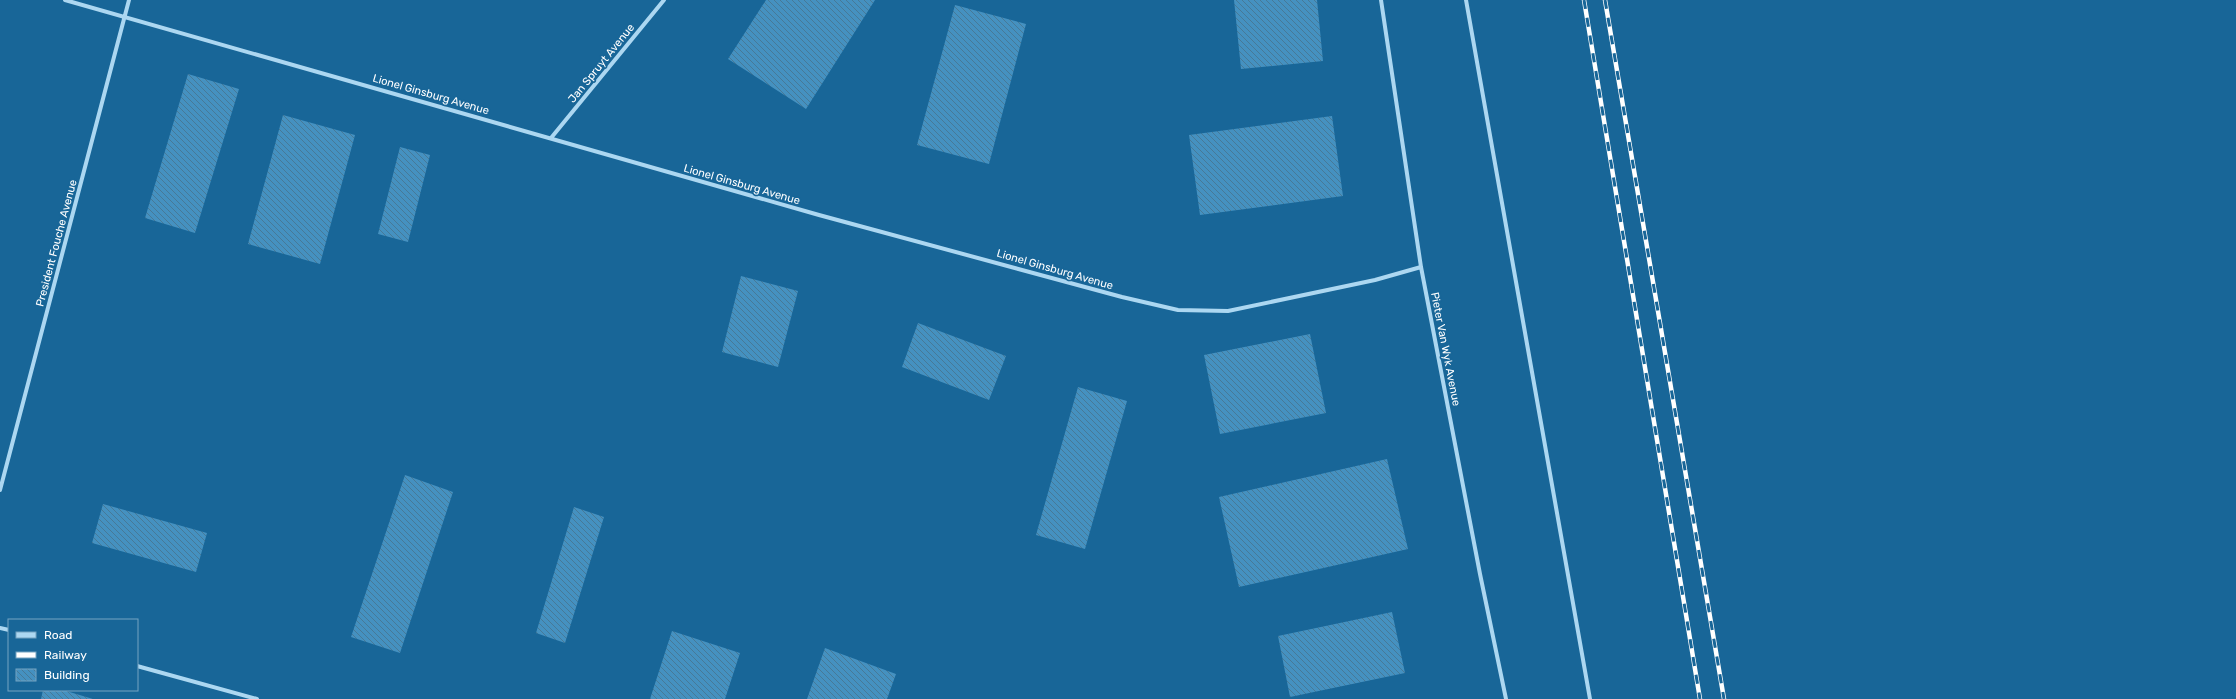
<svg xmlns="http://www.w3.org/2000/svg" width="2236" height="699" viewBox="0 0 2236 699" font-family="Rubik,sans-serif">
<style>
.building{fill:url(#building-back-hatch)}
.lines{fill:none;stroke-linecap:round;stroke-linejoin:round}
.street{stroke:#acd7f1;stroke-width:4}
.rail-casing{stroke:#fff;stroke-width:4.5}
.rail{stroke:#186698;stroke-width:3;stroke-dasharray:9;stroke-linecap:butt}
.labels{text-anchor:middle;stroke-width:3.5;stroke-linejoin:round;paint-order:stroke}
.street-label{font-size:11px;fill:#fff;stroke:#186698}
</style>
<defs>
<pattern id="building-back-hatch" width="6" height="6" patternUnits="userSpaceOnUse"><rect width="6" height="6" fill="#4591c0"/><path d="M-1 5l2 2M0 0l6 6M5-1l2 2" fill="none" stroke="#477997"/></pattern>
</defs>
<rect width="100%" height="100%" fill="#186698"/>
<!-- building -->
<path class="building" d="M766,0h109l-69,109 -78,-50z
M1234,0h83l6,61 -82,8z
M955,5l71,19 -37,140 -72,-19z
M188,74l51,15 -44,144 -50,-15z
M283,115l72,20 -35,129 -72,-20z
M1332,116l11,80 -143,19 -11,-80z
M400,147l30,8 -22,87 -30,-8z
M741,276l57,15 -20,76 -56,-15z
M918,323l88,33 -17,44 -87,-33z
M1310,334l16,79 -106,21 -16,-79z
M1078,387l49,14 -42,148 -49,-14z
M1387,459l21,90 -169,38 -20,-90z
M405,475l48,17 -53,161 -49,-16z
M103,504l104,29 -11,39 -104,-29z
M574,507l30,10 -39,126 -29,-10z
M1392,612l13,61 -115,24 -12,-61z
M672,631l68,22 -15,46h-75z
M825,648l71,26 -9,25h-80z
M43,690h20l30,9h-52z"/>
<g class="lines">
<!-- street -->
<path class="street" d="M65,0l754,215 303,82 56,13 50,1 147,-31 46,-13
M1381,0l40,267 59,307 26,125
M1466,0l124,699
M551,138l113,-138
M0,490l129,-490
M0,628l9,2
M137,666l120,33"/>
<!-- rail casing -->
<g class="rail-casing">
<path id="rail" d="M1584,0l116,699
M1605,0l119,699"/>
</g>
<!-- rail -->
<use href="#rail" class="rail"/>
</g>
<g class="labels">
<!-- street labels -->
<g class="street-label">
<text transform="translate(601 63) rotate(-51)" y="4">Jan Spruyt Avenue</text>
<text transform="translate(431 94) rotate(16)" y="4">Lionel Ginsburg Avenue</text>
<text transform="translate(742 184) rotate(16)" y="4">Lionel Ginsburg Avenue</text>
<text transform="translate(56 243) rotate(-75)" y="4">President Fouche Avenue</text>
<text transform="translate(1055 269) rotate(16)" y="4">Lionel Ginsburg Avenue</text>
<text transform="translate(1446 349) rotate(79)" y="4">Pieter Van Wyk Avenue</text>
</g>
</g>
<!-- legend -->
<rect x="8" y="619" width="130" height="72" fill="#186698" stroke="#74a3c1"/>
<rect x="16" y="632" width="20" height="6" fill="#acd7f1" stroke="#74a3c1"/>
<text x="44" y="639" font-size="12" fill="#ffffff">Road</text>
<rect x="16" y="652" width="20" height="6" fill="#ffffff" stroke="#74a3c1"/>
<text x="44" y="659" font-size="12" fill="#ffffff">Railway</text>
<rect x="16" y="669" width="20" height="12" fill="url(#building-back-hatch)" stroke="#74a3c1"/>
<text x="44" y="679" font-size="12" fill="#ffffff">Building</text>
</svg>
